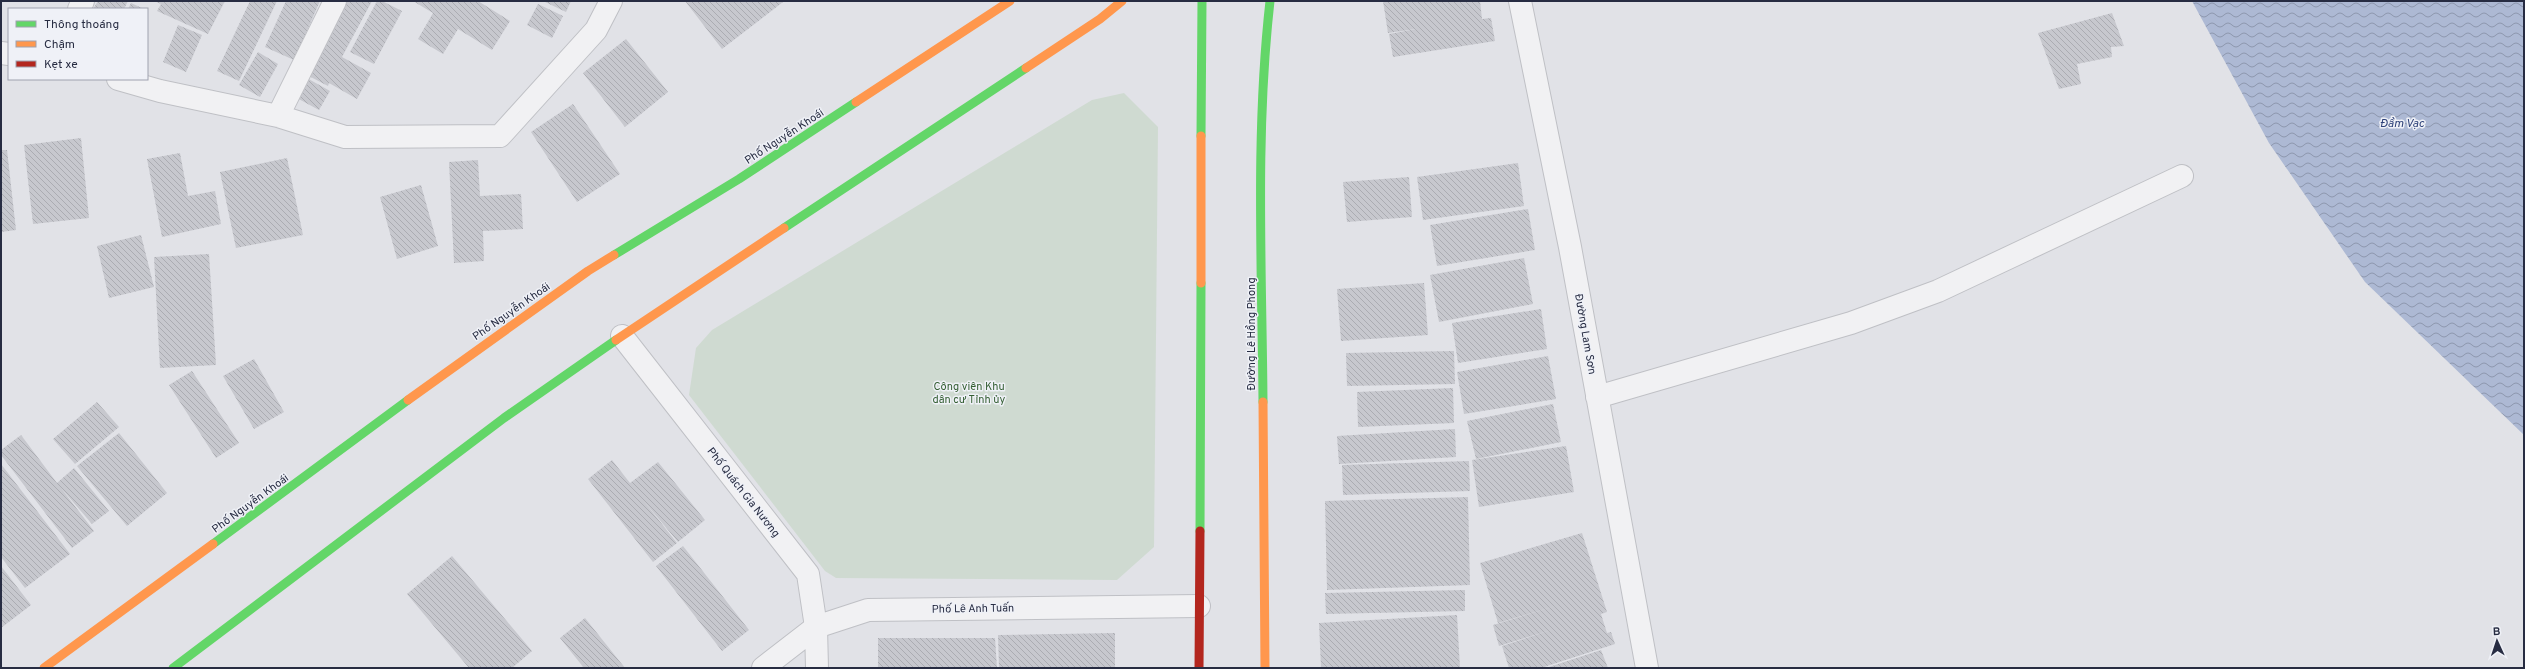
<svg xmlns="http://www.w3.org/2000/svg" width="2525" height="669" viewBox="0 0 2525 669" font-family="Overpass,sans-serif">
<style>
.park{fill:#cfdad1}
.water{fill:url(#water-waves)}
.building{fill:url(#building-back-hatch)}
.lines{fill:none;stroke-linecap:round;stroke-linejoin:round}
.street-casing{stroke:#bfc0c5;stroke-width:24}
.street{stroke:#f1f1f3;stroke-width:22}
.fast{stroke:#63d668;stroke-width:9}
.slow{stroke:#ff974d;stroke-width:9}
.jam{stroke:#b3261e;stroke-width:9}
.labels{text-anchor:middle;stroke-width:3;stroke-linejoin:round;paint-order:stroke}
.street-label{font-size:11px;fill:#272c42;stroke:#eff1f7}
.park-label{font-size:11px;fill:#345f33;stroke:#eff1f7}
.water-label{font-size:12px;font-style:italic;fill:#2e4279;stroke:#eff1f7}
</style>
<defs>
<pattern id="water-waves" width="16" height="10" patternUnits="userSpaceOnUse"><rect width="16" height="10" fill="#adb9d4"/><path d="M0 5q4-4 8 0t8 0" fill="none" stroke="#8d97ae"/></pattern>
<pattern id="building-back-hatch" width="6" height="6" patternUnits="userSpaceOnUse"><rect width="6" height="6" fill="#c7c8ce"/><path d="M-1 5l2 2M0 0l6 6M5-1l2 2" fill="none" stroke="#abacb2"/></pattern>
</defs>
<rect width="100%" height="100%" fill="#e1e2e7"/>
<!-- park -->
<path class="park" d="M1124,93l34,34 -4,420 -37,33 -281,-2 -11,-7 -136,-176 7,-47 16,-18 380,-230z"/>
<!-- water -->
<path class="water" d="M2192,1h332v434l-159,-153 -96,-139z"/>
<!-- building -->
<path class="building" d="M98,1h30l-4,8h-31z
M154,1h71l-17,33 -51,-23 4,-7z
M250,1h27l-38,80 -22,-10z
M286,1h34l-26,59 -29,-13z
M347,1h25l-30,56 29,16 -14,26 -28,-16 -1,3 -21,-11z
M377,1h5l20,10 -28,53 -24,-12z
M413,1h65l32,20 -18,29 -34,-21 -15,25 -25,-15 15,-26z
M543,1h28l-5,11z
M685,1h97l1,1 -61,47z
M1383,1h97l2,18 9,-1 4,23 -102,16 -4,-23 27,-5 -28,4z
M131,3l13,6h-16z
M538,4l25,12 -11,22 -25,-13z
M2112,13l12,33 -13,1 1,10 -35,7 4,20 -22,5 -21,-56z
M178,25l24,10 -16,37 -23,-10z
M626,39l42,53 -43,35 -42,-54z
M258,52l20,12 -18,33 -21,-12z
M305,77l25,14 -11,19 -24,-13z
M573,104l47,70 -43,28 -46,-70z
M81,138l8,80 -56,6 -9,-79z
M1,150h6l9,80 -15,2z
M180,153l8,43 27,-5 6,33 -59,13 -15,-78z
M287,158l16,77 -67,13 -16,-76z
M478,160l2,36 41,-2 2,35 -40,2 1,30 -30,2 -5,-101z
M1518,163l6,43 -101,14 -6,-43z
M1409,177l3,40 -65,5 -4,-40z
M421,185l17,61 -41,13 -17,-62z
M1528,209l7,41 -98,16 -7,-41z
M141,235l13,52 -45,11 -12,-52z
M209,254l7,111 -56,3 -6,-111z
M1524,258l9,46 -94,18 -9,-47z
M1424,283l4,52 -87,6 -4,-52z
M1541,309l6,40 -89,14 -6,-40z
M1454,351l1,33 -108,2 -1,-33z
M1548,356l8,43 -92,15 -7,-42z
M254,359l30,53 -30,17 -31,-53z
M192,371l47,72 -23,15 -47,-73z
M1453,388l1,35 -96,4 -1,-35z
M97,402l22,25 -44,37 -22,-25z
M1553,404l8,38 -85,17 -9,-38z
M1455,429l1,28 -117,7 -2,-28z
M119,433l48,60 -40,33 -50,-60z
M21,435l36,48 17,-15 35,43 -17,13 -31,-36 33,43 -22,17 -71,-93v-5z
M1566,446l8,46 -95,15 -7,-47z
M612,460l18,23 28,-21 47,58 -27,22 -35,-42 34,43 -24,19 -65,-83z
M1469,461l1,30 -127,4 -1,-30z
M1,464l69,90 -45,34 -24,-31z
M1468,497l2,88 -143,5 -2,-89z
M1582,533l25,79 -6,2 6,19 4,-1 4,12 -74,24h-32l-7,-22 49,-16 -52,16 -6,-21 66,-20 -61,18 -18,-60z
M683,546l66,84 -27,21 -66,-85z
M452,556l80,95 -20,17h-43l-62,-74z
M1,566l30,39 -30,23z
M1465,590v21l-139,3 -1,-21z
M1457,615l3,53h-139l-2,-45z
M585,618l40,50h-41l-24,-30z
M1115,633v35h-116l-1,-33z
M878,638h117l2,30h-119z
M1601,650l7,18h-62z"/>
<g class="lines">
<!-- street casing -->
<g class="street-casing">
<path id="street" d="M1520,1l50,246 77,421
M79,9l4,-8
M1,53l8,1
M118,79l42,12 118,25 67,21 155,-1 96,-106 15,-29
M278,116l57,-115
M622,336l186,238 8,53 1,41
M1597,397l254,-74 87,-32 244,-115
M763,668l53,-41 52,-17 331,-4"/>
</g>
<!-- street -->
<use href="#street" class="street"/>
<!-- fast -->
<path class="fast" d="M1201,136l1,-135
M784,228l242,-160
M614,255l125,-76 117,-77
M1263,402c-1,-133 -8,-268 7,-401
M1200,531l1,-248
M213,544l195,-144
M173,668l331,-250 112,-78"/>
<!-- slow -->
<path class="slow" d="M1026,68l74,-49 22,-18
M856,102l154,-101
M1201,283v-147
M616,340l168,-112
M408,400l180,-129 26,-16
M1263,402l2,266
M44,668l169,-124"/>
<!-- jam -->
<path class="jam" d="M1199,668l1,-137"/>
</g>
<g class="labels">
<!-- street labels -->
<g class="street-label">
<text transform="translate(784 136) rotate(-33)" y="4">Phố Nguyễn Khoái</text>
<text transform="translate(511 311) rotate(-35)" y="4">Phố Nguyễn Khoái</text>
<text transform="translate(1251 334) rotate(-90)" y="4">Đường Lê Hồng Phong</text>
<text transform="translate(1586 334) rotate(80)" y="4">Đường Lam Sơn</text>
<text transform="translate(744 492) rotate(52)" y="4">Phố Quách Gia Nương</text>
<text transform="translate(250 503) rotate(-36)" y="4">Phố Nguyễn Khoái</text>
<text transform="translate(973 608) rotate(-1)" y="4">Phố Lê Anh Tuấn</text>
</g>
<!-- park labels -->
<g class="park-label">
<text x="969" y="390">Công viên Khu<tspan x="969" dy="13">dân cư Tỉnh ủy</tspan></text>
</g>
<!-- water labels -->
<g class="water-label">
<text x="2402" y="127">Đầm Vạc</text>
</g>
</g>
<!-- border -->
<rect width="2525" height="669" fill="none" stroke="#272c42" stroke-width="4"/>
<!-- legend -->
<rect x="8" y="8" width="140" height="72" fill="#eff1f7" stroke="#9fa2af"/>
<rect x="16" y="21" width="20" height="6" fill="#63d668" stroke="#9fa2af"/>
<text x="44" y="28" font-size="12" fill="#272c42">Thông thoáng</text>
<rect x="16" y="41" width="20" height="6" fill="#ff974d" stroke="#9fa2af"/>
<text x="44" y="48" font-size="12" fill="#272c42">Chậm</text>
<rect x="16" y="61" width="20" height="6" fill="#b3261e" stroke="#9fa2af"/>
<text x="44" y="68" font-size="12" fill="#272c42">Kẹt xe</text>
<!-- north arrow -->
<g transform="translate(2497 641) rotate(357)" stroke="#eff1f7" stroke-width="3" paint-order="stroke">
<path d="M0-3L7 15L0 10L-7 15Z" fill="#272c42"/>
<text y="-6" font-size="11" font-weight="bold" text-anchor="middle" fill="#272c42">B</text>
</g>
</svg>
